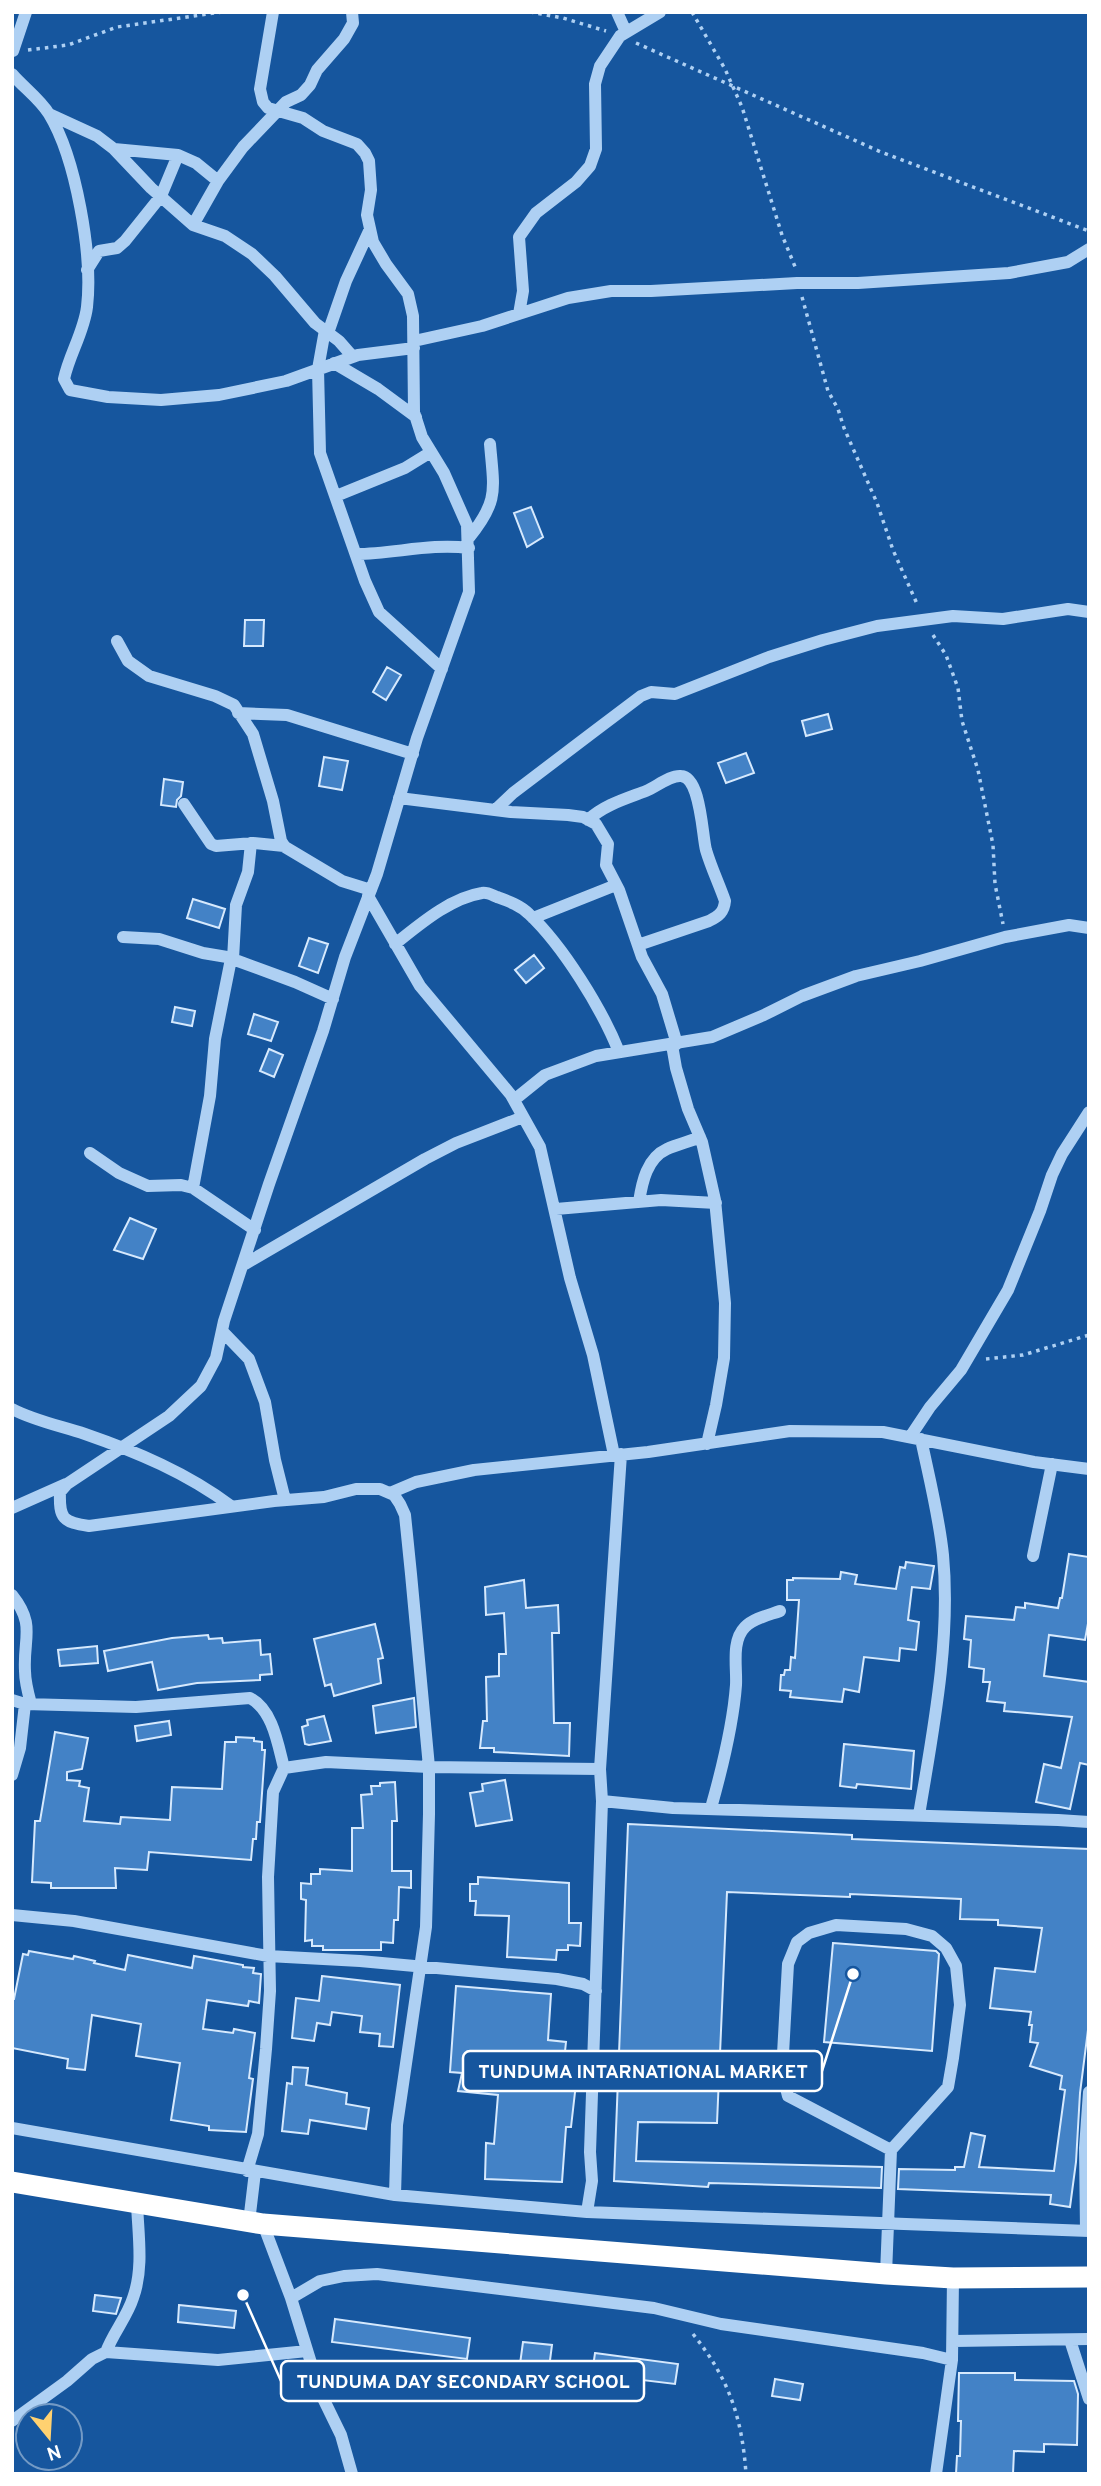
<svg xmlns="http://www.w3.org/2000/svg" width="1101" height="2486" viewBox="0 0 1101 2486" font-family="Overpass,sans-serif">
<style>
.building{fill:#4382c6;stroke:#d6e9fd;stroke-width:2}
.lines{fill:none;stroke-linecap:round;stroke-linejoin:round}
.path{stroke:#aed0f3;stroke-width:3.5;stroke-dasharray:3.5 5;stroke-linecap:butt}
.minor{stroke:#aed0f3;stroke-width:12}
.highway{stroke:#fff;stroke-width:21}
.leader{fill:none;stroke:#fff;stroke-width:2.5}
.callout-dot{fill:#fff;stroke:#16569e;stroke-width:2.5}
.callout{fill:#16569e;stroke:#fff;stroke-width:2.5}
.callout-label{font-size:19px;text-anchor:middle;font-weight:bold;fill:#fff}
</style>
<rect width="100%" height="100%" fill="#16569e"/>
<!-- building -->
<path class="building" d="M531,507l12,30 -16,10 -13,-34z
M245,620h19l-1,26h-19z
M387,667l14,8 -15,25 -13,-8z
M828,714l4,15 -26,7 -4,-15z
M746,753l8,20 -28,10 -8,-20z
M324,757l24,4 -6,29 -23,-4z
M164,779l19,3 -2,14 -4,4 -1,7 -15,-2z
M193,899l32,10 -6,19 -32,-10z
M309,938l19,6 -10,29 -19,-7z
M534,955l10,13 -18,15 -11,-13z
M175,1007l20,4 -3,15 -20,-4z
M254,1014l24,8 -7,19 -23,-7z
M269,1049l14,6 -9,22 -14,-6z
M130,1218l26,11 -13,30 -29,-9z
M1069,1554l20,3v61l-4,22 -36,-5 -5,41 45,6v83l-9,-2 -10,46 -34,-7 8,-38 17,4 11,-51 -68,-6 1,-8 -18,-2 3,-19h-7l1,-13 -15,-2 2,-27 -7,-1 2,-23 48,4 2,-13 9,1v-5l33,5 2,-10h2z
M906,1562l28,4 -4,23 -18,-2 -4,33 11,2 -3,28 -16,-2 -1,13 -35,-4 -5,35 -15,-3 -2,13 -52,-5 1,-6 -11,-1 1,-15h3l1,-5h5l1,-13 4,1 4,-58h-12v-20h6v-2l47,1 1,-7 16,3 -2,9 41,5 4,-22 5,1z
M524,1580l2,28 32,-3 1,28h-7l2,90h16l-1,33 -75,-4v-4h-14l3,-27h4l-1,-44 13,-1v-22h7l-2,-41 -18,2 -1,-28z
M375,1624l8,34 -5,1 3,24 -47,13 -3,-12 -6,2 -11,-47z
M208,1635l1,4 13,-1 1,5 37,-3 1,15 9,-1 2,20 -12,1v5l-63,3 -39,7 -6,-28 -44,9 -4,-20 68,-13z
M97,1646l1,17 -38,3 -2,-16z
M414,1698l2,29 -40,6 -3,-27z
M324,1716l7,25 -22,4 -4,-1 -3,-17 6,-2 -1,-5z
M169,1721l2,14 -34,6 -2,-15z
M55,1732l33,6 -6,31 -15,3v8l13,1 -1,5 10,2 -5,33 36,3 1,-7 49,3 2,-33 50,2 3,-47h11v-5l18,1v3l8,1v8h3l-5,72h-3l-1,17h-3l-2,21 -102,-8 -2,18 -32,-2 1,20h-65v-5l-19,-1 3,-61h5z
M844,1744l70,7 -3,38 -54,-5 -1,4 -16,-2z
M505,1780l7,40 -36,6 -6,-33 13,-2 -1,-7z
M395,1782l2,39h-5v50h19v17l-12,-1 -1,33h-4l-1,23 -12,-1v8h-58v-4h-11v-6l-7,1 1,-41 -5,-1v-16l10,1v-10h9v-5l32,2v-43h11l-2,-33 11,-1 -1,-8h9v-3z
M628,1824l224,11v4l237,10v173l-9,71 -4,69 -6,45 -20,-3 1,-9 -153,-6 1,-20 56,1v-3h9l7,-34 14,3 -6,31 75,4 11,-81 -5,-1 2,-13 -32,-10 8,-23 -8,-1 2,-17h-3l2,-13 -41,-4 5,-40 40,4 7,-44 -44,-3v-5l-38,-1 1,-20 -111,-5v3l-123,-5 -10,231 -79,-1 -2,39 246,6 -1,21 -172,-5 -1,4 -94,-6z
M478,1877l91,6v40h12l-1,23 -12,-1v5h-11l-1,10 -49,-3 2,-41 -34,-1 1,-14h-6v-17h8z
M833,1943l103,8 3,3 -7,97 -108,-9z
M29,1951l44,8 1,-3 21,5 -1,2 31,7 3,-15 64,13 2,-12 49,9v2l11,1 -1,5 8,1 -2,29 -10,-2 -1,5 -41,-6 -4,29 30,4 1,-4 21,4 -6,45 4,1 -7,53 -37,-2v-4l-38,-6 9,-57 -44,-7 5,-32 -49,-9 -7,55 -18,-2 1,-9 -56,-11v-49h2l9,-45 5,1z
M322,1976l78,9 -7,62 -14,-1 1,-12 -20,-2 2,-16 -30,-4 -2,13 -13,-2 -3,18 -22,-3 4,-40 23,3z
M456,1986l95,8 -3,46 18,2 -2,19 14,5 -7,61h-5l-4,55 -77,-3 1,-36 8,1 4,-49 -40,-4 4,-18 -12,-1z
M293,2067l15,1 -2,17 41,8 -1,11 23,4 -3,21 -56,-9 -2,14 -26,-3 5,-48 5,1z
M95,2295l26,3 -5,16 -23,-3z
M179,2305l57,6 -2,17 -56,-6z
M335,2319l135,19 -3,21 -135,-17z
M523,2342l29,3 -3,23 -29,-4z
M595,2353l83,11 -3,20 -83,-10z
M959,2373h56v7l59,1 4,13 -1,51 -33,-1v8l-30,-1 -1,23h-57l1,-18h3l1,-35h-3z
M775,2379l28,5 -3,16 -28,-4z"/>
<g class="lines">
<!-- path -->
<path class="path" d="M530,12l33,6 43,13
M692,12l33,57 17,38 40,128 14,34
M636,43l245,109 208,79
M28,50l40,-5 49,-18 105,-15
M802,297l26,94 10,18 6,19 33,75 16,47 25,56
M933,635l13,20 12,33 4,33 16,49 15,75 2,39 8,40
M986,1359l37,-4 66,-20
M693,2334c36,45 49,83 53,140"/>
<!-- minor -->
<path class="minor" d="M273,12l-13,77 3,13 5,6 35,10 20,13 34,13 8,9 4,8 2,29 -4,25 6,27 13,22 22,30 5,22 1,96 8,25 22,36 23,52 2,67 -52,146 -40,136 -32,83 -22,74 -54,153 -45,137 -8,37 -15,28 -32,30 -102,68 -7,8c-1,27 3,30 29,34l185,-25 50,-4 32,-8h24l14,6 6,9 5,11 6,59 18,193v47l-3,113 -29,198 -2,70
M617,12l9,20
M13,51l13,-39
M12,74c11,13 28,25 37,40 27,44 44,142 38,193 -3,25 -18,48 -23,72l6,11 38,7 53,3 58,-5 67,-14 72,-26 56,-7
M49,114l48,22 17,13 37,39 42,37 32,11 27,18 23,22 40,47 24,18 14,16
M114,149l64,6 18,8 22,18
M193,225l25,-44 25,-34 43,-45 15,-7 9,-10 7,-15 27,-31 9,-16 -1,-11
M87,270l12,-19 18,-3 8,-7 36,-45 17,-41
M519,314l4,-23 -4,-54 17,-24 40,-31 14,-16 6,-17 -1,-65 5,-18 20,-30 40,-24
M325,330l-7,39 2,84 45,128 14,31 63,57
M328,333l18,-52 24,-52
M414,341l68,-15 86,-28 43,-7h40l146,-8h61l151,-10 59,-11 21,-13
M334,363l44,26 38,28
M336,496l69,-28 26,-16
M468,539c31,-38 26,-48 22,-95
M356,554c38,0 74,-11 113,-6
M117,641l11,20 21,15 66,20 19,9 19,29 20,67 8,40 4,6 57,34 29,9
M238,713l49,2 126,39
M399,798l112,14 57,3 15,2 13,7 12,20 -2,21 13,25 23,67 20,37 15,50
M184,804l27,40 5,2 37,-3 31,3
M495,810l18,-17 79,-60 49,-37 10,-4 24,2 94,-37 54,-17 54,-14 76,-10 50,3 65,-10 21,3
M588,820c16,-15 37,-21 58,-29 10,-4 24,-16 35,-15 20,1 21,59 25,74 5,17 13,34 19,51 -1,11 -6,15 -16,20l-71,24
M368,896l52,90 91,109 29,52 30,131 23,77 21,100
M533,918l83,-33
M123,937l36,2 44,14 24,4 68,25 38,17
M395,944c24,-19 55,-46 87,-51 5,-1 10,2 15,4 11,4 23,8 32,17 34,32 73,95 90,138
M233,959l3,-54 12,-33 3,-29
M672,1045l4,23 12,41 14,33 13,58 10,103 -1,55 -8,47 -9,39
M514,1100l31,-25 51,-19 116,-19 52,-22 38,-19 54,-20 64,-15 85,-24 64,-12 20,3
M90,1153l29,20 29,13 33,-1 12,3 62,42
M193,1188l17,-92 5,-57 16,-80
M639,1202c3,-20 8,-44 28,-53 11,-5 22,-7 33,-12
M556,1209l105,-9 55,3
M245,1264l180,-105 31,-16 67,-26
M222,1331l27,28 16,43 10,58 10,40
M12,1409c23,12 49,17 73,25 52,18 102,39 146,72
M910,1437l20,-30 31,-37 47,-80 32,-79 12,-36 10,-21 27,-42
M390,1493l26,-11 58,-12 174,-18 142,-21 93,1 151,30 55,7
M12,1508l54,-24
M1033,1556l19,-92
M12,1595c24,30 11,43 13,76 0,11 3,22 6,33
M12,1700l13,4 111,3 114,-9c23,12 28,47 34,70
M12,1775l8,-27 5,-44
M602,1801l71,7 385,12 31,2
M711,1808c11,-39 22,-82 25,-123 1,-18 -5,-44 9,-58 9,-9 24,-12 35,-16
M919,1815c14,-84 32,-175 24,-260 -4,-39 -14,-78 -22,-116
M12,1915l62,6 194,35 92,5 197,18 26,5 13,7
M12,2128l383,67 192,17 502,19
M247,2171l11,-37 8,-85 4,-58 -2,-114 5,-85 11,-24 42,-6 103,5 171,2
M587,2212l5,-31 -2,-29 12,-351 -2,-32 21,-315
M249,2222l6,-50
M263,2224l28,74 29,94 21,43 11,39
M1086,2231l-1,-83 4,-56
M886,2274l5,-124 57,-63 5,-29 7,-53 -4,-39 -10,-18 -14,-12 -26,-7 -70,-4 -27,8 -12,9 -9,22 -6,108 6,24 103,54
M291,2298l29,-17 24,-5 33,-2 277,34 67,16 202,29 29,7
M1070,2340l19,59
M954,2341l135,-2
M106,2352c7,-19 21,-35 27,-54 11,-30 5,-64 4,-95
M12,2421l55,-40 25,-22 14,-7 112,8 89,-9
M936,2474l16,-114 1,-82"/>
<!-- highway -->
<path class="highway" d="M12,2182l251,42 623,50 67,4 136,-1"/>
</g>
<!-- callouts -->
<path class="leader" d="M853 1974L822 2071M243 2295L281 2381"/>
<g class="callout-dot">
<circle cx="853" cy="1974" r="7"/>
<circle cx="243" cy="2295" r="7"/>
</g>
<g class="callout">
<rect x="463" y="2051" width="359" height="40" rx="7"/>
<rect x="281" y="2361" width="363" height="40" rx="7"/>
</g>
<g class="callout-label">
<text x="643" y="2078">TUNDUMA INTARNATIONAL MARKET</text>
<text x="463" y="2388">TUNDUMA DAY SECONDARY SCHOOL</text>
</g>
<!-- border -->
<rect width="1101" height="2486" fill="none" stroke="#ffffff" stroke-width="28"/>
<!-- north arrow -->
<g transform="translate(49 2437) rotate(162)"><circle r="33" fill="#16569e" stroke="#739ac5" stroke-width="2"/>
<path d="M0-5L12 26L0 18L-12 26Z" fill="#ffd170"/>
<text y="-10" font-size="19" font-weight="bold" text-anchor="middle" fill="#ffffff">N</text>
</g>
</svg>
